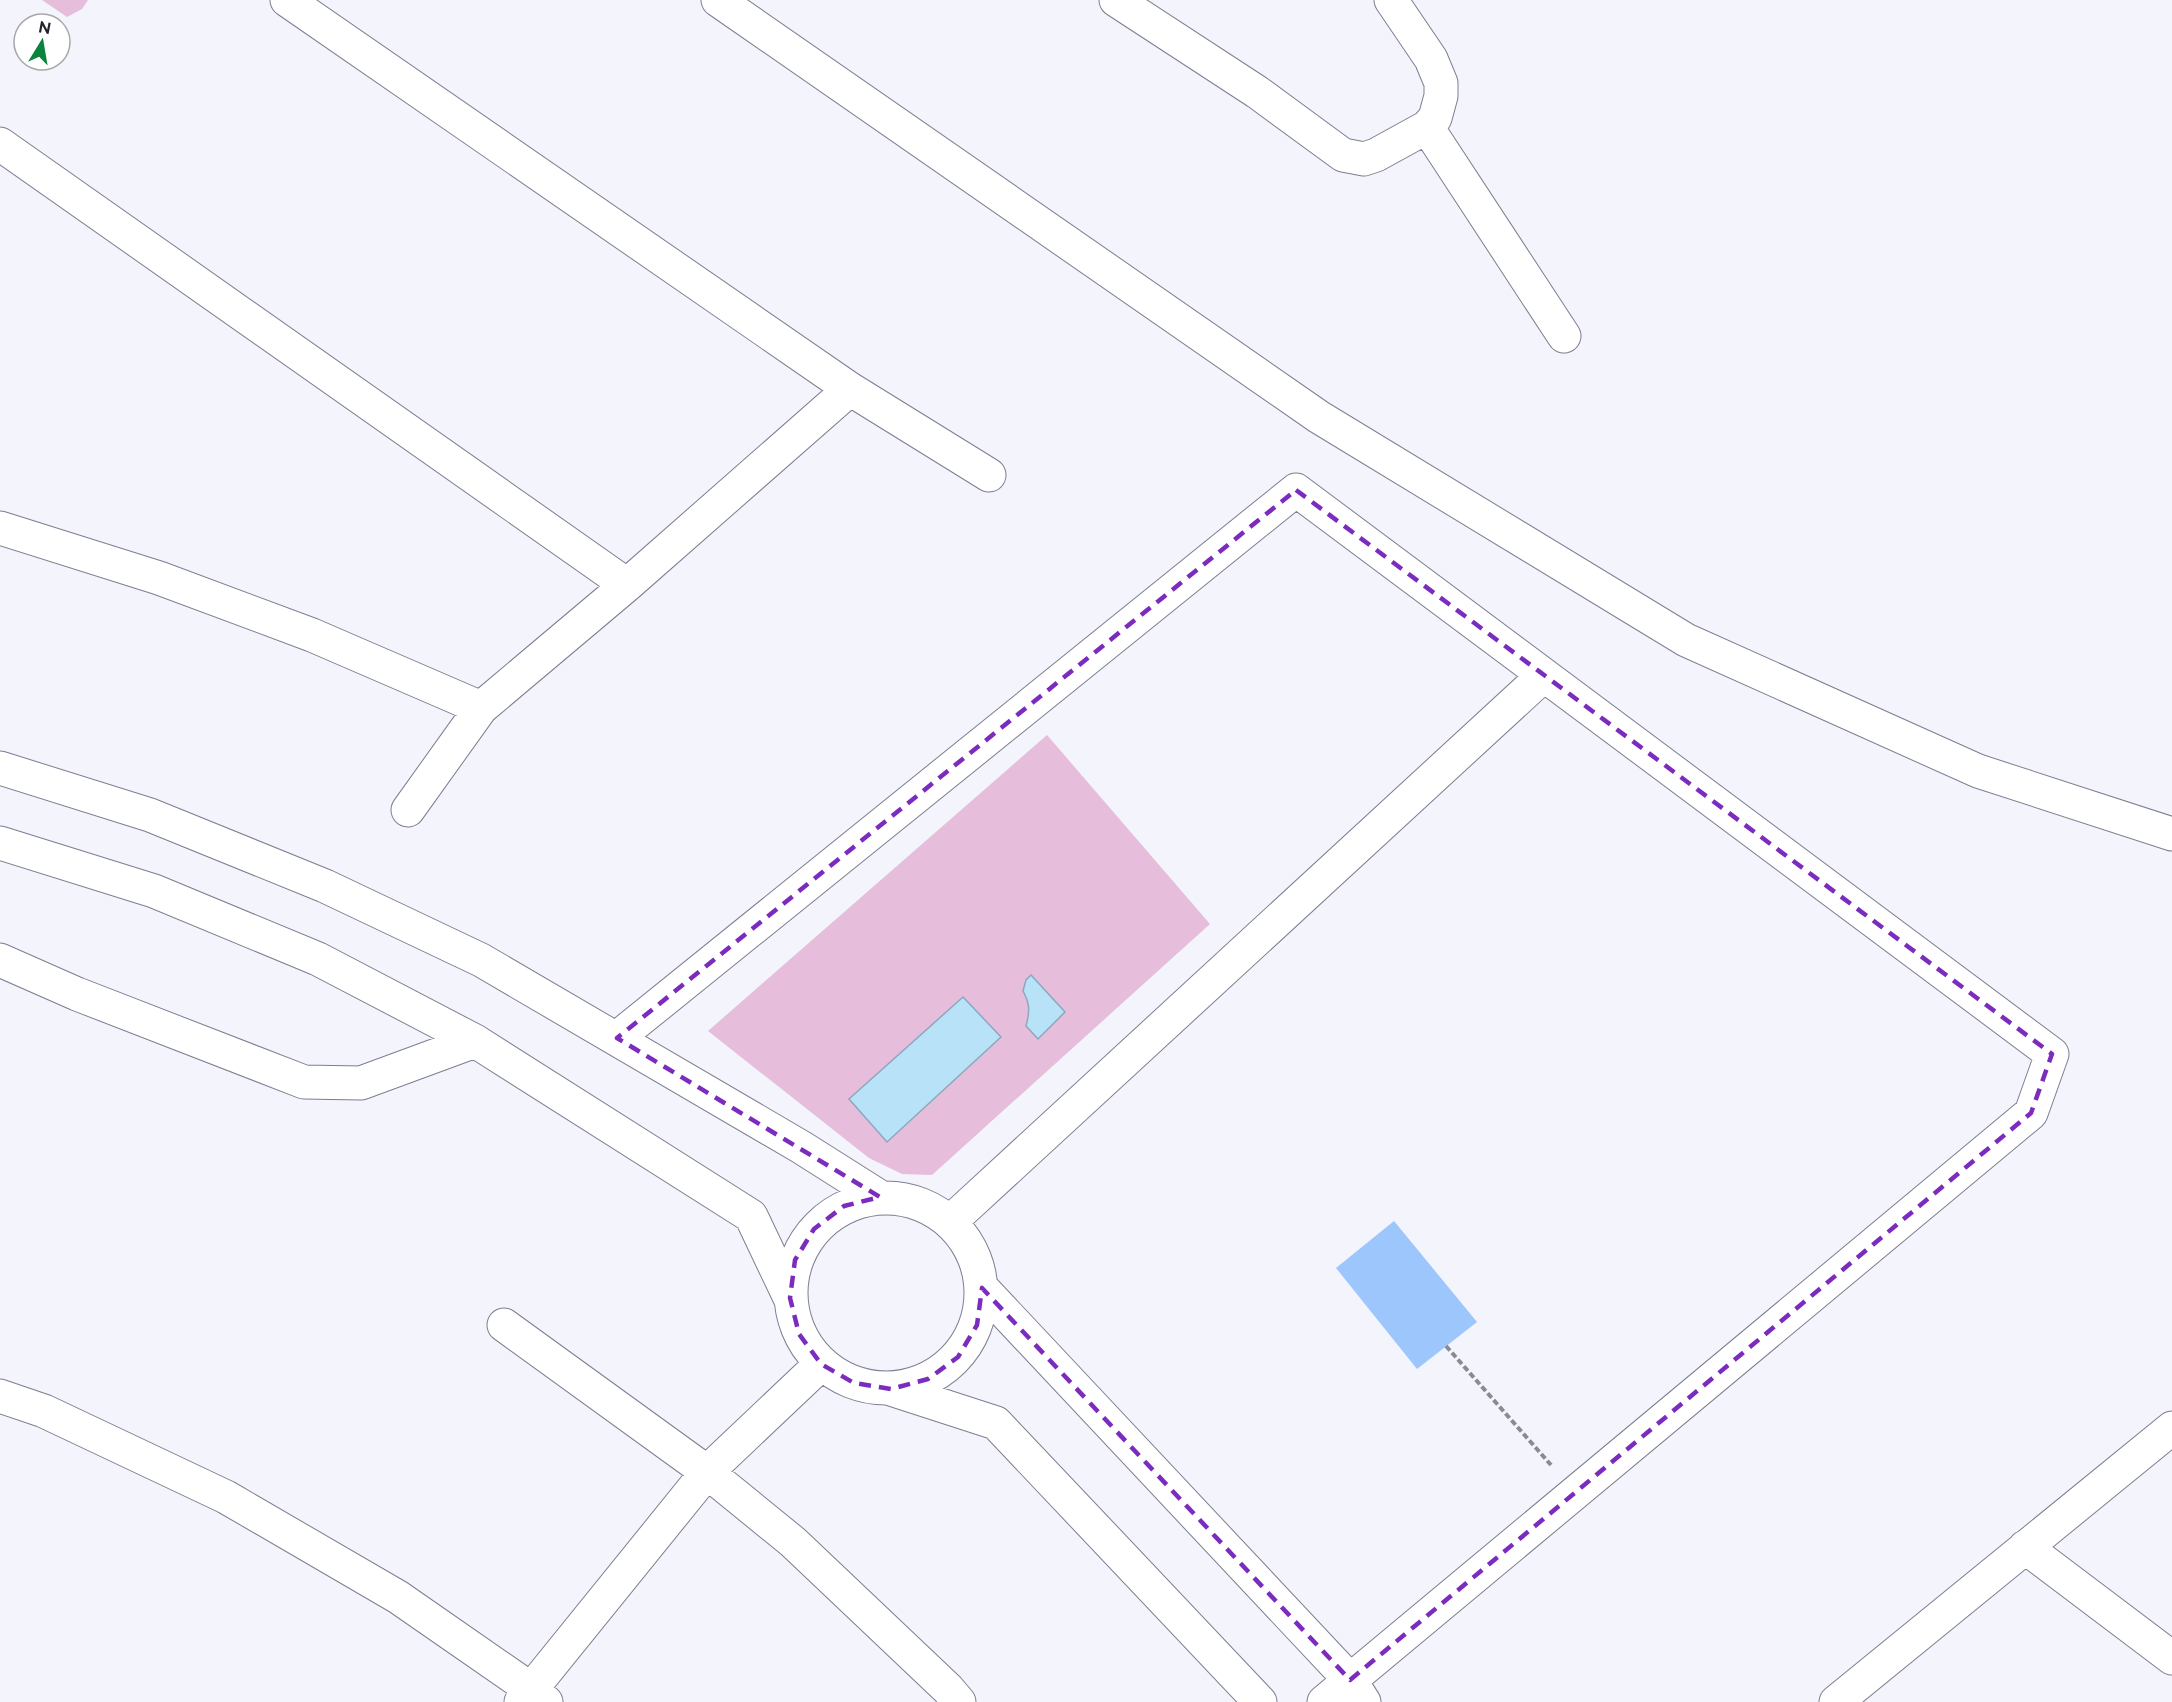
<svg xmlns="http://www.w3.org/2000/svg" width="2172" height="1702" viewBox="0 0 2172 1702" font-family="Raleway,sans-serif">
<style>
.green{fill:#e7bddc}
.water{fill:#b7e2f8;stroke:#8ba9bb;stroke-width:1.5}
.building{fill:#9dc6fd}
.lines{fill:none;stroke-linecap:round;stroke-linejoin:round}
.minor-casing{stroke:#7d7e90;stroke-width:35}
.path{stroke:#898a92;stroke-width:4;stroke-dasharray:6 3;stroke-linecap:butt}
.minor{stroke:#fff;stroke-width:33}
.marked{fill:none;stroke:#7b2cbf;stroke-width:4.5;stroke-dasharray:12 8;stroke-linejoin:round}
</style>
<rect width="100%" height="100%" fill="#f3f4fc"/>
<!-- green -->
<path class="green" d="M42,0h46l-6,9 -15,8z
M1047,735l163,189 -278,251 -30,-1 -33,-16 -161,-127z"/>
<!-- water -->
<path class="water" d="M1031,975l34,37 -27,27 -12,-13c4,-15 4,-22 -3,-35l3,-11z
M963,997l38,40 -114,105 -38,-43z"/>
<!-- building -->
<path class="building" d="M1394,1221l83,101 -60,47 -81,-101z"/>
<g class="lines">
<!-- minor casing -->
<g class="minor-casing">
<path id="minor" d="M287,0l563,389 139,86
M718,0l601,417 367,223 292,131 194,63
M1116,0l141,92 86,63 21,4 12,-4 51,-28 8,-9 6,-22v-13l-10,-24 -40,-59
M1427,127l137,209
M0,144l627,441
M0,528l159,50 153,57 169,73
M0,768l150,47 175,71 156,74 320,187 79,50
M408,810l73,-102 146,-123 223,-196
M0,843l154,48 164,68 157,82 276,175 39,82
M0,960l77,34 227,88 57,1 114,-42
M617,1038l679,-548 756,564 -21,59 -707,589
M791 1293a95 95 0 1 1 190 0a95 95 0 1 1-190 0Z
M950,1222l593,-546
M982,1288l368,392 14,22
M504,1325l203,147 86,70 155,147 11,13
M891,1389l105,34 264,279
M0,1396l44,15 182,86 172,100 134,93 14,12
M2025,1547l147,111
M521,1702l186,-230 114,-108
M1836,1702l336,-274"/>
</g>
<!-- path -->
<path class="path" d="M1446,1346l105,119"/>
<!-- minor -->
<use href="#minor" class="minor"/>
</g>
<!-- marked area -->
<path class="marked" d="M1296,490l756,564 -21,59 -681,567 -368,-392 -5,37 -19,32 -30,22 -37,10 -37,-6 -33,-19 -22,-30 -9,-36 5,-38 19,-31 30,-23 36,-9 -263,-159z"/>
<!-- north arrow -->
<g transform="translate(42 42) rotate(11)"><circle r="28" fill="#ffffff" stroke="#a7a8ab" stroke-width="1.5"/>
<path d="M0-4.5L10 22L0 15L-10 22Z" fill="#0a843d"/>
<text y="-9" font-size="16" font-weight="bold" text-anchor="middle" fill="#24252c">N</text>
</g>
</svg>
